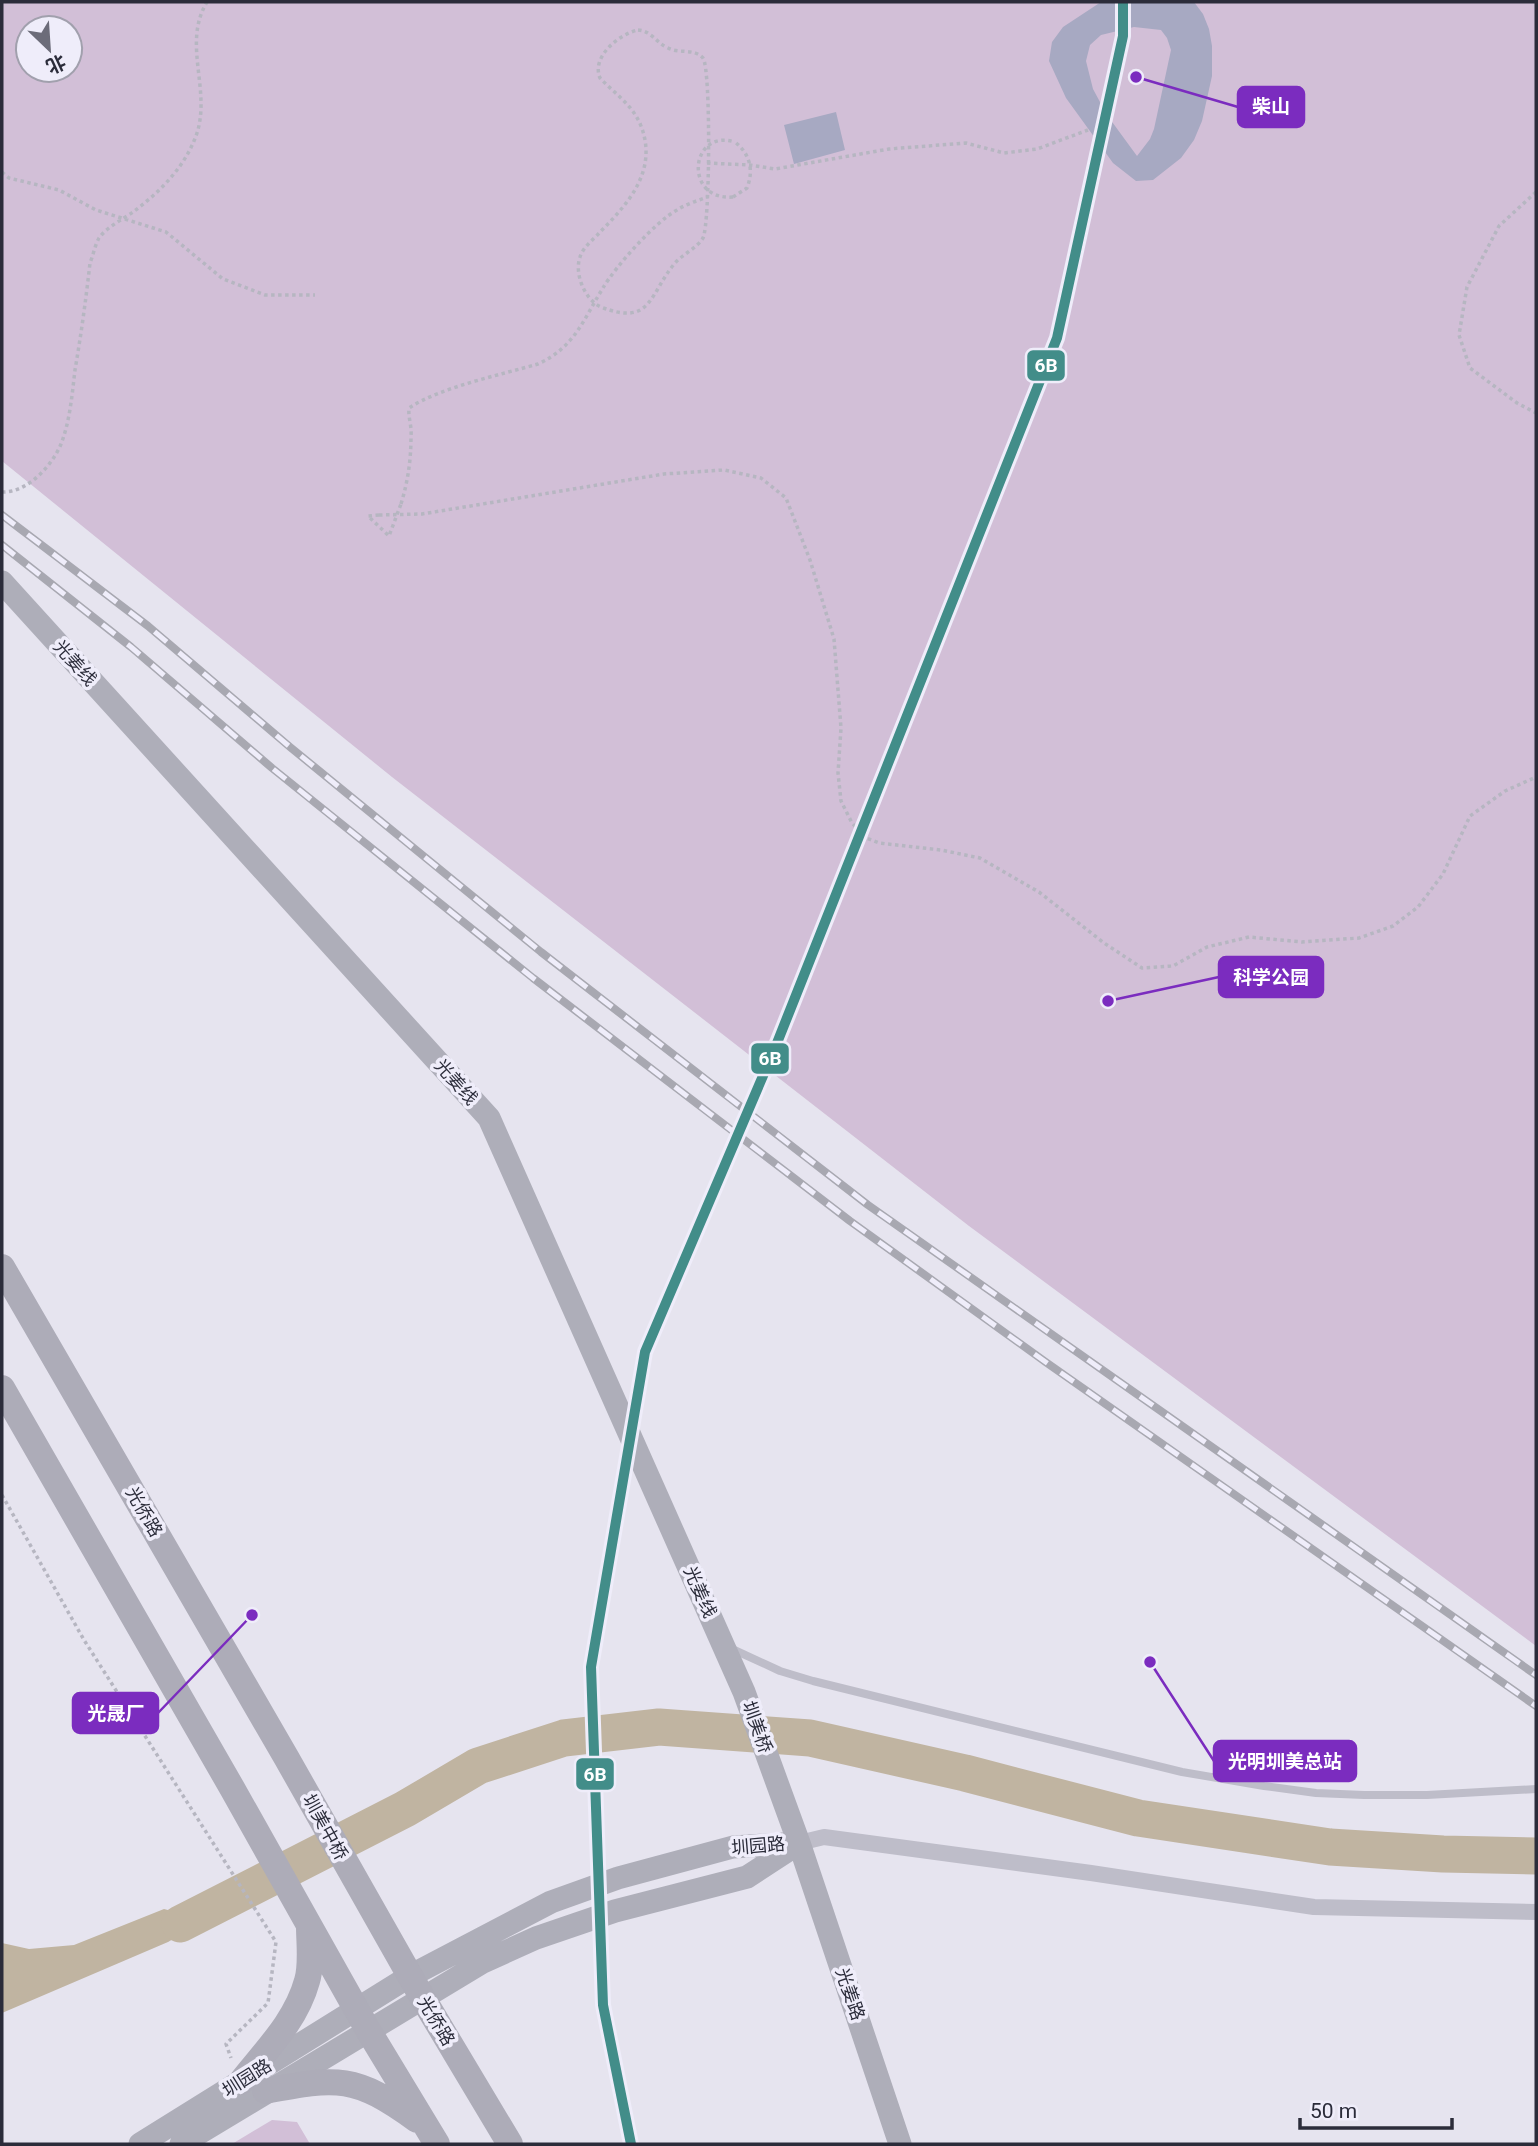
<svg xmlns="http://www.w3.org/2000/svg" width="1538" height="2146" viewBox="0 0 1538 2146" font-family="Roboto,'Noto Sans SC',sans-serif">
<style>
.green{fill:#d2bfd7;fill-rule:evenodd}
.water{fill:#c0b4a1}
.lines{fill:none;stroke-linecap:round;stroke-linejoin:round}
.river{stroke:#c0b4a1;stroke-width:37}
.building{fill:#a7a9c2;fill-rule:evenodd}
.path{stroke:#b6b6c1;stroke-width:3.5;stroke-dasharray:3.5 3.5;stroke-linecap:butt}
.lane{stroke:#bebdc9;stroke-width:8}
.street{stroke:#bebdc9;stroke-width:16}
.secondary{stroke:#aeaeb9;stroke-width:23}
.primary{stroke:#adacb8;stroke-width:26}
.rail-casing{stroke:#a8a8b1;stroke-width:8}
.rail{stroke:#efedfa;stroke-width:5;stroke-dasharray:16;stroke-linecap:butt}
.path-bridge{stroke:#b6b6c1;stroke-width:3.5;stroke-dasharray:3.5 3.5;stroke-linecap:butt}
.metro-1-casing{stroke:#efedfa;stroke-width:16}
.metro-1{stroke:#428d89;stroke-width:10}
.labels{text-anchor:middle;stroke-width:7;stroke-linejoin:round;paint-order:stroke}
.street-label{font-size:18px;fill:#2b2c3a;stroke:#efedfa}
.leader{fill:none;stroke:#7b2cbf;stroke-width:2.5}
.callout-dot{fill:#7b2cbf;stroke:#efedfa;stroke-width:2.5}
.callout{fill:#7b2cbf;stroke:#7b2cbf;stroke-width:2.5}
.callout-label{font-size:19px;text-anchor:middle;font-weight:bold;fill:#fff}
.line-badge{stroke:#efedfa;stroke-width:2.5}
.badge-label{font-size:19px;text-anchor:middle;font-weight:bold;fill:#fff}
</style>
<rect width="100%" height="100%" fill="#e6e4ef"/>
<!-- green -->
<path class="green" d="M2,2h1534v1644l-567,-420 -577,-449 -390,-316zM28,28h42v42h-42z
M272,2120l25,2 13,22h-78z"/>
<!-- water -->
<path class="water" d="M220,1891l8,16 -60,35 -166,71v-70l27,6 45,-4 90,-36 15,4z"/>
<g class="lines">
<!-- river -->
<path class="river" d="M180,1924l225,-115 73,-43 86,-28 95,-11 151,11 155,35 173,45 192,29 113,7 93,2"/>
</g>
<!-- building -->
<path class="building" d="M1101,2h93l9,12 6,15 3,17v30l-10,45 -8,19 -13,18 -28,22 -17,1 -23,-18 -47,-65 -17,-37 3,-19 11,-15zM1134,27l27,3 6,8 4,12 -17,79 -4,10 -13,17 -30,-41 -14,-26 -7,-28 4,-16 11,-10z
M836,112l9,38 -51,14 -10,-39z"/>
<g class="lines">
<!-- path -->
<path class="path" d="M707,163l43,2 25,4 114,-20 77,-6 38,10 33,-4 51,-19
M2,172l7,6 50,12 37,20 70,22 57,47 42,16h50
M1536,192l-37,34 -32,61 -8,48 11,33 47,35 19,10
M733,197l14,-9c7,-18 3,-34 -12,-46
M2,492c25,1 50,-26 59,-48 9,-23 11,-49 14,-74 6,-35 11,-71 15,-107 3,-7 5,-18 9,-25 8,-11 24,-19 34,-26 27,-20 53,-46 64,-79 14,-44 -15,-90 10,-131
M401,504c7,-23 10,-44 10,-68 1,-10 -3,-18 -2,-28 32,-21 91,-33 129,-44 37,-17 45,-44 65,-76 12,-21 53,-67 74,-78 9,-6 20,-9 30,-13
M379,515l43,-1 242,-40 60,-4 37,8 25,20 24,62 24,79 7,89 -3,45 3,28 11,22 14,15 13,5 62,7 39,8 59,34 65,51 38,25 31,-2 34,-19 42,-10 53,5 57,-4 34,-12 25,-19 25,-33 27,-58 35,-25 31,-14
M2,1495l82,145 192,302 -8,61 -42,41 5,14"/>
<!-- lane -->
<path class="lane" d="M730,1648l50,23 33,10 369,91 82,14 52,7 48,2h63l109,-6"/>
<!-- street -->
<path class="street" d="M799,1843l25,-6 267,36 223,34 222,5"/>
<!-- secondary -->
<path class="secondary" d="M2,582l487,536 255,574 55,151 101,301
M140,2144l270,-168 141,-74 67,-24 115,-31 66,-4
M181,2144l302,-182 53,-24 79,-27 132,-34 49,-32"/>
<!-- primary -->
<path class="primary" d="M2,1267l284,490 136,240 88,147
M2,1388l230,400 136,242 69,114
M241,2082c25,-32 55,-61 66,-101 5,-16 2,-38 2,-55
M265,2091c73,-14 90,-16 152,29"/>
<!-- rail casing -->
<g class="rail-casing">
<path id="rail" d="M2,515l146,111 142,121 251,205 327,253 668,470
M2,545l129,102 141,121 261,210 317,243 197,142 489,343"/>
</g>
<!-- rail -->
<use href="#rail" class="rail"/>
<!-- path-bridge -->
<path class="path-bridge" d="M638,30c14,1 18,13 30,18 11,6 26,0 35,10 8,11 7,166 0,180 -6,10 -20,16 -28,25 -26,31 -23,64 -74,44 -16,-7 -27,-33 -21,-50 3,-10 14,-18 20,-25 29,-29 58,-62 41,-106 -8,-21 -27,-33 -41,-48 -9,-21 19,-44 38,-48z
M733,197c-50,4 -43,-69 2,-55
M379,515l-11,1 21,20 12,-32"/>
<!-- metro-1 casing -->
<g class="metro-1-casing">
<path id="metro-1" d="M631,2144l-28,-139 -12,-338 54,-315 132,-309 280,-705 66,-302v-34"/>
</g>
<!-- metro-1 -->
<use href="#metro-1" class="metro-1"/>
</g>
<g class="labels">
<!-- street labels -->
<g class="street-label">
<text transform="translate(75 663) rotate(48)" y="6">光姜线</text>
<text transform="translate(456 1082) rotate(48)" y="6">光姜线</text>
<text transform="translate(144 1512) rotate(60)" y="6">光侨路</text>
<text transform="translate(700 1592) rotate(66)" y="6">光姜线</text>
<text transform="translate(757 1727) rotate(70)" y="6">圳美桥</text>
<text transform="translate(325 1827) rotate(61)" y="6">圳美中桥</text>
<text transform="translate(758 1846) rotate(-5)" y="6">圳园路</text>
<text transform="translate(850 1994) rotate(71)" y="6">光姜路</text>
<text transform="translate(436 2021) rotate(59)" y="6">光侨路</text>
<text transform="translate(247 2078) rotate(-32)" y="6">圳园路</text>
</g>
</g>
<!-- callouts -->
<path class="leader" d="M1136 77L1238 107M1108 1001L1219 977M252 1615L158 1713M1150 1662L1214 1761"/>
<g class="callout-dot">
<circle cx="1136" cy="77" r="7"/>
<circle cx="1108" cy="1001" r="7"/>
<circle cx="252" cy="1615" r="7"/>
<circle cx="1150" cy="1662" r="7"/>
</g>
<g class="callout">
<rect x="1238" y="87" width="66" height="40" rx="7"/>
<rect x="1219" y="957" width="104" height="40" rx="7"/>
<rect x="73" y="1693" width="85" height="40" rx="7"/>
<rect x="1214" y="1741" width="142" height="40" rx="7"/>
</g>
<g class="callout-label">
<text x="1271" y="113">柴山</text>
<text x="1271" y="984">科学公园</text>
<text x="116" y="1720">光晟厂</text>
<text x="1285" y="1768">光明圳美总站</text>
</g>
<g class="line-badge">
<rect x="1026" y="349" width="40" height="33" rx="7" fill="#428d89"/>
<rect x="750" y="1042" width="40" height="33" rx="7" fill="#428d89"/>
<rect x="575" y="1757" width="40" height="34" rx="7" fill="#428d89"/>
</g>
<g class="badge-label">
<text x="1046" y="372">6B</text>
<text x="770" y="1065">6B</text>
<text x="595" y="1781">6B</text>
</g>
<!-- border -->
<rect width="1538" height="2146" fill="none" stroke="#2b2c3a" stroke-width="7"/>
<!-- north arrow -->
<g transform="translate(49 49) rotate(155)"><circle r="33" fill="#efedfa" stroke="#a1a0ad" stroke-width="2"/>
<path d="M0-5L12 26L0 18L-12 26Z" fill="#6c6c79"/>
<text y="-10" font-size="19" font-weight="bold" text-anchor="middle" fill="#2b2c3a">北</text>
</g>
<!-- scale -->
<path d="M1300 2118v10h152v-10" fill="none" stroke="#2b2c3a" stroke-width="3.5"/>
<text x="1310" y="2118" font-size="21" fill="#2b2c3a" stroke="#efedfa" stroke-width="5" paint-order="stroke">50 m</text>
</svg>
